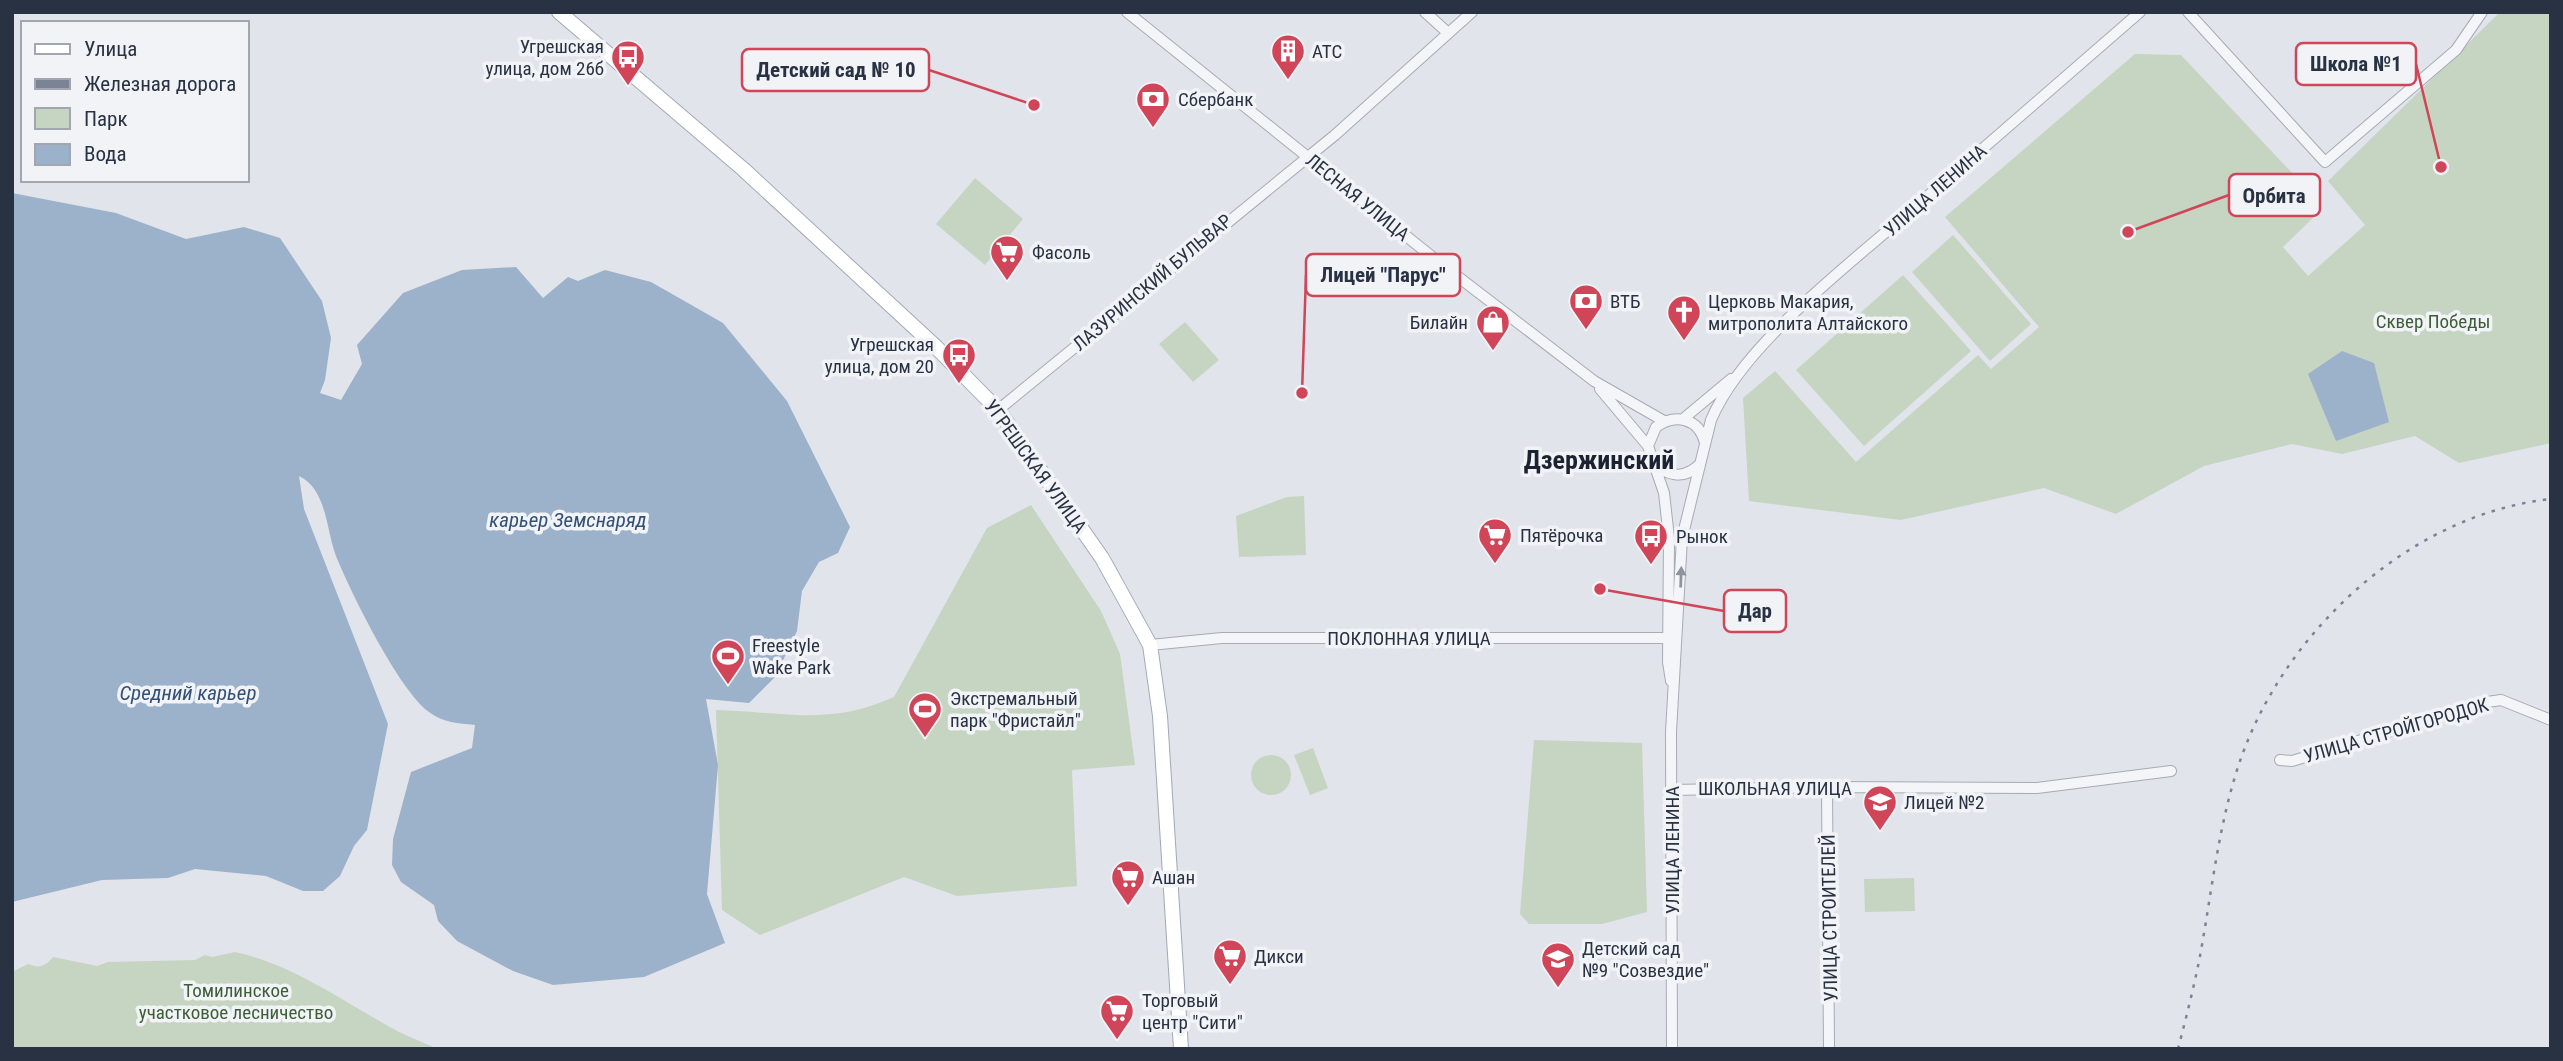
<svg xmlns="http://www.w3.org/2000/svg" width="2563" height="1061" viewBox="0 0 2563 1061" font-family="'Roboto Condensed',sans-serif">
<style>
.green{fill:#c6d4c2}
.water{fill:#9cb2ca}
.lines{fill:none;stroke-linecap:round;stroke-linejoin:round}
.minor-casing{stroke:#a6abb4;stroke-width:12}
.major-casing{stroke:#a0a9b6;stroke-width:16}
.minor{stroke:#f4f5f8;stroke-width:10}
.major{stroke:#fff;stroke-width:14}
.rail{stroke:#7a8494;stroke-width:2.5;stroke-dasharray:3.5 7;stroke-linecap:butt}
.oneway{fill:#8e949d}
.labels{text-anchor:middle;stroke-width:7;stroke-linejoin:round;paint-order:stroke}
.poi-label{font-size:19px;fill:#293242;stroke:#f1f3f7;text-anchor:start}
.street-label{font-size:19px;fill:#293242;stroke:#f1f3f7}
.park-label{font-size:19px;fill:#3d5e36;stroke:#f1f3f7}
.water-label{font-size:21px;font-style:italic;fill:#335076;stroke:#f1f3f7}
.district-label{font-size:26px;font-weight:bold;fill:#1b2333;stroke:#f1f3f7}
.leader{fill:none;stroke:#d04558;stroke-width:2.5}
.callout-dot{fill:#d04558;stroke:#f1f3f7;stroke-width:2.5}
.callout{fill:#f1f3f7;stroke:#d04558;stroke-width:2.5}
.callout-label{font-size:21px;text-anchor:middle;font-weight:bold;fill:#293242}
</style>
<rect width="100%" height="100%" fill="#e1e4ea"/>
<!-- green -->
<path class="green" d="M2500,12h51v431l-92,20 -44,-27 -73,18 -50,-10 -88,22 -88,48 -72,-26 -143,32 -152,-19 -6,-103 32,-27 81,91 122,-107 13,14 48,-42 -94,-110 190,-163 46,1 128,136 -7,7 15,16 -34,33 25,29 57,-51 -37,-44z
M975,178l48,41 -38,46 -49,-41z
M1953,235l78,89 -41,37 -78,-89z
M1903,275l68,76 -107,95 -68,-76z
M1185,322l34,38 -26,22 -34,-38z
M1304,496l2,59 -67,2 -3,-41 51,-19z
M1031,505l70,106 19,43 15,111 -63,5 5,116 -120,10 -53,-19 -144,58 -38,-25 -6,-200c67,2 115,16 178,-13l93,-169z
M1534,740l108,3 5,169 -45,12h-73l-9,-10z
M1313,748l15,40 -18,7 -16,-40z
M1251 775a20 20 0 1 1 40 0a20 20 0 1 1-40 0Z
M1914,878l1,33 -50,1 -1,-33z
M235,952c58,12 112,52 164,80 12,6 26,11 39,17h-426v-77l16,-8c12,5 17,2 25,-7l44,9 11,-4 87,-2 10,-5 7,2z"/>
<!-- water -->
<path class="water" d="M12,193l104,20 70,26 58,-12 36,11 42,63 9,37 -6,42 -5,13 21,7 21,-36 -5,-19 46,-52 59,-23 54,-3 27,31 25,-21 10,4 27,-11 46,12 72,41 64,78 63,126 -12,26 -19,9 -17,29 -5,40 -22,46 -26,26 -43,-4 12,66 -11,129 18,49 -81,34 -91,8 -40,-14 -56,-30 -19,-20 -4,-16 -33,-23 -9,-17 1,-26 18,-67 61,-24 3,-23c-17,-2 -31,-2 -46,-13 -30,-22 -78,-119 -93,-156 -10,-26 -9,-67 -37,-80l5,33 84,215 -21,106 -13,16 -14,30 -17,15h-20l-37,-15 -71,-7 -27,9 -66,2 -90,22z
M2342,351l32,12 15,59 -53,19 -28,-67z"/>
<g class="lines">
<!-- minor casing -->
<g class="minor-casing">
<path id="minor" d="M1127,12l304,244 163,125 70,40
M1425,12l23,21
M2188,12l137,150 131,-112 26,-38
M1600,389l48,57
M998,410l337,-275 137,-123
M1683,419l48,-40
M1657,467c16,10 28,11 42,-2
M1150,645l72,-7h447
M1671,681l-3,-19 1,-124 -5,-45 -16,-47 8,-19c19,-14 43,-9 49,16
M2280,760l12,1 195,-59 14,-2 50,20
M1827,787l2,262
M1672,790l155,-3 210,1 134,-17
M1672,1049l-1,-317 11,-194 29,-118c31,-74 135,-153 196,-206 78,-67 155,-134 233,-202"/>
</g>
<!-- major casing -->
<g class="major-casing">
<path id="major" d="M559,12l184,157 193,178 62,63 104,148 48,87 10,71 21,333"/>
</g>
<!-- minor -->
<use href="#minor" class="minor"/>
<!-- major -->
<use href="#major" class="major"/>
<!-- rail -->
<path class="rail" d="M2178,1049c8,-31 16,-62 22,-93 12,-65 18,-129 39,-192 44,-132 171,-250 312,-265"/>
</g>
<!-- one-way arrows -->
<defs><path id="oneway-solid" d="M-6-.8H1V-3.2L6.5 0L1 3.2V.8H-6Z" transform="scale(1.75)"/></defs>
<use class="oneway" href="#oneway-solid" transform="translate(1681 577) rotate(-88)"/>
<!-- icons -->
<defs>
<g id="building-pin" transform="scale(1.75)"><path d="M0 17L-7.5 6A9.5 9.5 0 1 1 7.5 6Z" fill="#d04558" stroke="#f1f3f7"/><path d="M-4-6H4V6H1V3H-1V6H-4ZM-2.5-4.3h1.7v1.8h-1.7ZM.8-4.3h1.7v1.8H.8ZM-2.5-1h1.7V.8h-1.7ZM.8-1h1.7V.8H.8Z" fill="#fff"/></g>
<g id="bus-pin" transform="scale(1.75)"><path d="M0 17L-7.5 6A9.5 9.5 0 1 1 7.5 6Z" fill="#d04558" stroke="#f1f3f7"/><path d="M-5-6H5V4H4V6H2V4H-2V6H-4V4H-5ZM-3.5-4V0h7V-4ZM-3.5 1.2v1.5H-2V1.2ZM2 1.2v1.5H3.5V1.2Z" fill="#fff"/></g>
<g id="bank-pin" transform="scale(1.75)"><path d="M0 17L-7.5 6A9.5 9.5 0 1 1 7.5 6Z" fill="#d04558" stroke="#f1f3f7"/><path d="M-6-4H6V4H-6ZM0-2.3a2.3 2.3 0 1 0 0 4.6a2.3 2.3 0 1 0 0-4.6Z" fill="#fff"/></g>
<g id="supermarket-pin" transform="scale(1.75)"><path d="M0 17L-7.5 6A9.5 9.5 0 1 1 7.5 6Z" fill="#d04558" stroke="#f1f3f7"/><path d="M-6-5.5h2.5l.6 2H6L4.5 2H-2.5L-4.4-4H-6ZM-1.5 3.2a1.3 1.3 0 1 0 .1 0ZM3 3.2a1.3 1.3 0 1 0 .1 0Z" fill="#fff"/></g>
<g id="church-pin" transform="scale(1.75)"><path d="M0 17L-7.5 6A9.5 9.5 0 1 1 7.5 6Z" fill="#d04558" stroke="#f1f3f7"/><path d="M-1.2-6h2.4v3.5h3.3v2.4h-3.3V6h-2.4V-.1h-3.3v-2.4h3.3Z" fill="#fff"/></g>
<g id="shop-pin" transform="scale(1.75)"><path d="M0 17L-7.5 6A9.5 9.5 0 1 1 7.5 6Z" fill="#d04558" stroke="#f1f3f7"/><path d="M-5-2.5h2.3a2.7 3.5 0 0 1 5.4 0H5L5.5 6h-11ZM-1.5-2.5h3a1.5 2.3 0 0 0-3 0Z" fill="#fff"/></g>
<g id="stadium-pin" transform="scale(1.75)"><path d="M0 17L-7.5 6A9.5 9.5 0 1 1 7.5 6Z" fill="#d04558" stroke="#f1f3f7"/><path d="M0-5a6.5 5 0 1 0 0 10a6.5 5 0 1 0 0-10ZM-3.5-1.8h7v3.6h-7Z" fill="#fff"/></g>
<g id="school-pin" transform="scale(1.75)"><path d="M0 17L-7.5 6A9.5 9.5 0 1 1 7.5 6Z" fill="#d04558" stroke="#f1f3f7"/><path d="M0-5L7-2L0 1L-7-2ZM-4 1L0 2.5L4 1V4Q0 6-4 4Z" fill="#fff"/></g>
</defs>
<g fill-rule="evenodd">
<use href="#building-pin" x="1288" y="51"/>
<use href="#bus-pin" x="628" y="57"/>
<use href="#bank-pin" x="1153" y="99"/>
<use href="#supermarket-pin" x="1007" y="252"/>
<use href="#bank-pin" x="1586" y="301"/>
<use href="#church-pin" x="1684" y="312"/>
<use href="#shop-pin" x="1493" y="322"/>
<use href="#bus-pin" x="959" y="355"/>
<use href="#supermarket-pin" x="1495" y="535"/>
<use href="#bus-pin" x="1651" y="536"/>
<use href="#stadium-pin" x="728" y="656"/>
<use href="#stadium-pin" x="925" y="709"/>
<use href="#school-pin" x="1880" y="802"/>
<use href="#supermarket-pin" x="1128" y="877"/>
<use href="#supermarket-pin" x="1230" y="956"/>
<use href="#school-pin" x="1558" y="959"/>
<use href="#supermarket-pin" x="1117" y="1011"/>
</g>
<g class="labels">
<!-- poi labels -->
<g class="poi-label">
<text x="604" y="53" text-anchor="end">Угрешская<tspan x="604" dy="22">улица, дом 26б</tspan></text>
<text x="1312" y="58">АТС</text>
<text x="1178" y="106">Сбербанк</text>
<text x="1032" y="259">Фасоль</text>
<text x="1610" y="308">ВТБ</text>
<text x="1708" y="308">Церковь Макария,<tspan x="1708" dy="22">митрополита Алтайского</tspan></text>
<text x="1468" y="329" text-anchor="end">Билайн</text>
<text x="934" y="351" text-anchor="end">Угрешская<tspan x="934" dy="22">улица, дом 20</tspan></text>
<text x="1520" y="542">Пятёрочка</text>
<text x="1676" y="543">Рынок</text>
<text x="752" y="652">Freestyle<tspan x="752" dy="22">Wake Park</tspan></text>
<text x="950" y="705">Экстремальный<tspan x="950" dy="22">парк "Фристайл"</tspan></text>
<text x="1904" y="809">Лицей №2</text>
<text x="1152" y="884">Ашан</text>
<text x="1582" y="955">Детский сад<tspan x="1582" dy="22">№9 "Созвездие"</tspan></text>
<text x="1254" y="963">Дикси</text>
<text x="1142" y="1007">Торговый<tspan x="1142" dy="22">центр "Сити"</tspan></text>
</g>
<!-- street labels -->
<g class="street-label">
<text transform="translate(1935 190) rotate(-41)" y="7">УЛИЦА ЛЕНИНА</text>
<text transform="translate(1358 197) rotate(39)" y="7">ЛЕСНАЯ УЛИЦА</text>
<text transform="translate(1152 282) rotate(-40)" y="7">ЛАЗУРИНСКИЙ БУЛЬВАР</text>
<text transform="translate(1036 466) rotate(54)" y="7">УГРЕШСКАЯ УЛИЦА</text>
<text x="1409" y="645">ПОКЛОННАЯ УЛИЦА</text>
<text transform="translate(2396 730) rotate(-16)" y="7">УЛИЦА СТРОЙГОРОДОК</text>
<text x="1775" y="795">ШКОЛЬНАЯ УЛИЦА</text>
<text transform="translate(1672 850) rotate(-90)" y="7">УЛИЦА ЛЕНИНА</text>
<text transform="translate(1829 918) rotate(-91)" y="7">УЛИЦА СТРОИТЕЛЕЙ</text>
</g>
<!-- park labels -->
<g class="park-label">
<text x="2433" y="328">Сквер Победы</text>
<text x="236" y="997">Томилинское<tspan x="236" dy="22">участковое лесничество</tspan></text>
</g>
<!-- water labels -->
<g class="water-label">
<text x="568" y="527">карьер Земснаряд</text>
<text x="188" y="700">Средний карьер</text>
</g>
<!-- district labels -->
<g class="district-label">
<text x="1599" y="469">Дзержинский</text>
</g>
</g>
<!-- callouts -->
<path class="leader" d="M2441 167L2416 64M1034 105L929 70M2128 232L2229 195M1302 393L1306 275M1600 589L1724 611"/>
<g class="callout-dot">
<circle cx="2441" cy="167" r="7"/>
<circle cx="1034" cy="105" r="7"/>
<circle cx="2128" cy="232" r="7"/>
<circle cx="1302" cy="393" r="7"/>
<circle cx="1600" cy="589" r="7"/>
</g>
<g class="callout">
<rect x="2296" y="43" width="120" height="42" rx="7"/>
<rect x="742" y="49" width="187" height="42" rx="7"/>
<rect x="2229" y="174" width="91" height="42" rx="7"/>
<rect x="1306" y="254" width="154" height="42" rx="7"/>
<rect x="1724" y="590" width="62" height="42" rx="7"/>
</g>
<g class="callout-label">
<text x="2356" y="71">Школа №1</text>
<text x="836" y="77">Детский сад № 10</text>
<text x="2274" y="203">Орбита</text>
<text x="1383" y="282">Лицей "Парус"</text>
<text x="1755" y="618">Дар</text>
</g>
<!-- border -->
<rect width="2563" height="1061" fill="none" stroke="#293242" stroke-width="28"/>
<!-- legend -->
<rect x="21" y="21" width="228" height="161" fill="#f1f3f7" stroke="#a1a6af" stroke-width="2"/>
<rect x="35" y="44" width="35" height="10" fill="#ffffff" stroke="#a1a6af" stroke-width="2"/>
<text x="84" y="56" font-size="21" fill="#293242">Улица</text>
<rect x="35" y="79" width="35" height="10" fill="#7a8494" stroke="#a1a6af" stroke-width="2"/>
<text x="84" y="91" font-size="21" fill="#293242">Железная дорога</text>
<rect x="35" y="108" width="35" height="21" fill="#c6d4c2" stroke="#a1a6af" stroke-width="2"/>
<text x="84" y="126" font-size="21" fill="#293242">Парк</text>
<rect x="35" y="144" width="35" height="21" fill="#9cb2ca" stroke="#a1a6af" stroke-width="2"/>
<text x="84" y="161" font-size="21" fill="#293242">Вода</text>
</svg>
